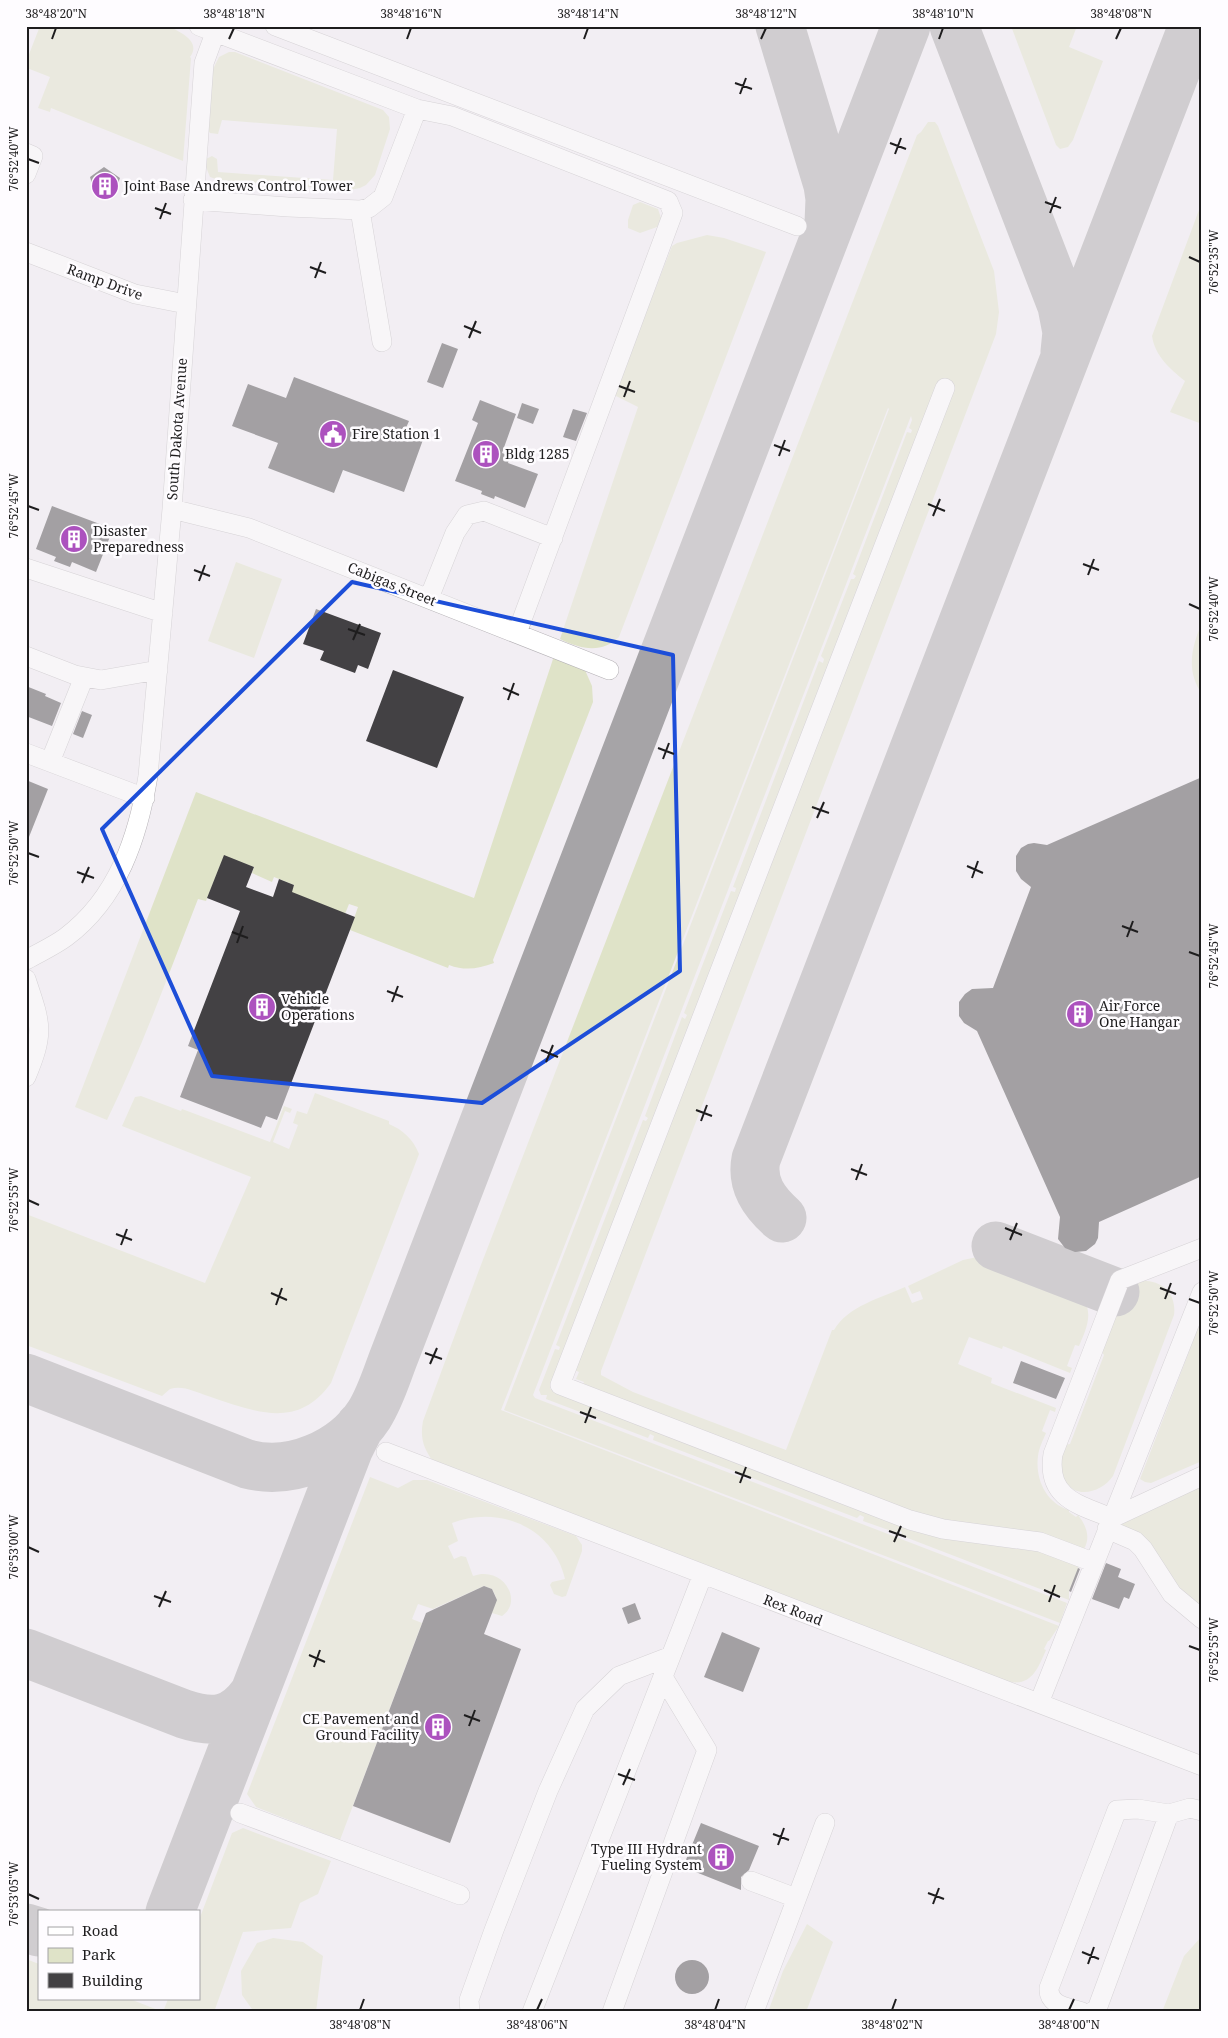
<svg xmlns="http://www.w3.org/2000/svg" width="1228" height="2038" viewBox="0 0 1228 2038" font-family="'Noto Serif',serif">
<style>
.green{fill:#dfe3c8}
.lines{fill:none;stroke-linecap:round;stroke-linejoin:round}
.taxiway{stroke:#a6a4a7;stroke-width:49}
.building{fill:#434144}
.minor-casing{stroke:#b5b2b6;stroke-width:20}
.minor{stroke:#fff;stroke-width:19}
.marked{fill:none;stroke:#1d4ed8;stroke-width:4;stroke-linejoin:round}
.ticks{fill:none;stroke:#1e1d1e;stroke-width:2}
.labels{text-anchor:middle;stroke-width:5;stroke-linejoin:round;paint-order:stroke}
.poi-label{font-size:14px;fill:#1e1d1e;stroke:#fefcff;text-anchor:start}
.street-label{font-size:14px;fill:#1e1d1e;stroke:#fefcff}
.neatline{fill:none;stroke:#1e1d1e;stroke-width:2}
.ticks-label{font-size:12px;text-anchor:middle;fill:#1e1d1e}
</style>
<rect width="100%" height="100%" fill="#f2eef3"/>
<!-- green -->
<path class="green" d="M40,26h127c12,5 35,15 23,31l1,1 -8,103 -132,-53 -1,4 -12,-4 12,-31 -23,-9 -1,-6z
M1011,26h66l-8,21 34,14 -30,79 -5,7 -8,2 -4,-4z
M229,52h6l148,58 6,7 1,12 -15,46 -9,10 -6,3 -10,2 -131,-10 -9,-3 -4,-10v-8l6,-3 5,3 1,13 115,8 4,-51 -115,-9 -4,14 -8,-1 -2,-3 5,-61 6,-12z
M928,122h7l3,4 56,145 5,41 -3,22 -395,1037v4l32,17 153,58 46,-120h2c14,-24 47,-32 71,-43l7,16 11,-4 -3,-8 -8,3 -4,-8 55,-26 19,-4 89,33v2l7,4 1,-2c16,18 8,34 0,53l-4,-1 -8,21 5,2 -2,5 -67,-27 -1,3 -33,-12 -11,27 34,14 -1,5 65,25 -1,4 -5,-2 -8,21 4,2c-3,7 -7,15 -8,23 -3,23 8,47 31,54v2l7,5 2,-2c8,10 13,22 6,34l-150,-28 -352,-133 2,-6 -8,-3 3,-7 -7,-3 365,-985 -387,1005 342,132 134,25 53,20 -10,25v9l-164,-63 -4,-2 1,-3 -4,-2 -1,3 -34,-12 1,-4 -4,-2 -3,3 -204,-78 1,-4 -4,-2 -2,4 -102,-39 1,-4h-6l-2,-5 16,-41 4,1 1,-3 -4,-2 87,-225 3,1 2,-3 -3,-2 37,-99 3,2 2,-4 -3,-2 47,-122 4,1 1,-4 -3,-1 86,-226 4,2 1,-4 -3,-3 30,-77h3l2,-3 -3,-2 54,-142 4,1 1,-3 -3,-2 3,-8 -1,-4 -378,979 2,3 532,205 -7,20 -556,-213 385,-1001 -1,-1 -387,1002 558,216 -10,15h-1l-4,8 2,1c-9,21 -16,39 -43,30l-570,-219c-10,-13 -13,-24 -10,-40l56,-151 438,-1135 4,-3z
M640,202l18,7 3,9 -4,9 -17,6 -12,-5v-8l5,-15z
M1199,210l3,1v213l-32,-12 15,-31c-15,-12 -30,-25 -33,-45z
M707,235l17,3 42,14 -147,385c-17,17 -39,12 -59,2l78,-232 -24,-12 58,-149 5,-3z
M236,562l46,17 -28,79 -46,-17z
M1202,623v71c-16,-23 -11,-46 0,-71z
M554,656l31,14 7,16 1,16 -100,258 1,3c-16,6 -29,8 -45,2l-1,3 -98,-38 8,-23 -9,-3 -8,20 -13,-5 3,-11 -30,-12 -5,11 -23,-10 1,-2 14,5 6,-15 -20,-8 -2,5 -20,-9 2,-6 -30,-11 -18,45 -8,-2c-29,74 -56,149 -91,221l-32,-13 121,-315 278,106z
M315,1093l74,28v3c14,6 24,15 30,30l-88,229c-34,48 -78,28 -123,13 -13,-4 -25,-11 -38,-7l-8,7 -136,-51v-131l179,69 46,-106 -129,-51 13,-29 6,-1 40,15 1,-2 88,33 14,-36 8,3 -2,4 -5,-2 -12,31 16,7 9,-24 -5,-2 4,-12 10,3z
M1139,1281c22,-2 38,12 35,34l-61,161c-11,16 -38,25 -49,3 -1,-3 -4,-7 -5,-10 0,-7 3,-17 5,-24l6,-1 34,-89 -4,-6 27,-61z
M1202,1318v143l-51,22 -6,-1 -5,-3z
M370,1477l28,11 15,-8h14l149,56 6,9v6l-16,45 -4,1 -8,-3 -4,-9 2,-3 13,-3c-12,-52 -66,-74 -113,-56l6,18 -10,5 6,13 7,-3 5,1 7,19c30,-11 51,25 29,40l-10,-3 4,-16 -4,-8 -8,-3 -51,23 -15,-5 -6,15 10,4 -82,217 -84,-33 -9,-13z
M1202,1486v126l-80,-85 -1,-4z
M243,1828l88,33 -13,33 -18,9 -9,25 -48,4 -29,80h-51l5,-13h31v-79l33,-87z
M807,1924l26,18 -27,70h-38l15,-41z
M1202,1936v76h-40l22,-56z
M273,1938l30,4 20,14 -7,56h-62l-12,-17 -1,-24 16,-28z
M26,1959l13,5v35h91l33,13h-137z"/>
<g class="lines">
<!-- taxiway -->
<path class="taxiway" d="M780,26l48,159 2,14 -1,24
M954,26l108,280 5,26 -2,20
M782,1218c-18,-16 -31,-34 -26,-59l437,-1133
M996,1246l119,46
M26,1378l221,86c44,12 97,-11 122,-49 12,-19 18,-41 26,-61l511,-1328
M26,1653l158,61c30,10 50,7 69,-19
M170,1912l179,-464 11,-22
M26,1928l13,4"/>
</g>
<!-- building -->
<path class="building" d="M104,167l16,11 -6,17 -19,-1 -5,-17z
M442,343l16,6 -15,39 -16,-6z
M294,377l115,44 -4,9 19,7 -20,55 -61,-22 -9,23 -66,-25 10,-25 -46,-17 16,-42 38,14z
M480,400l36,14 -14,39 8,3 -2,7 30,11 -13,34 -30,-12 -1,3 -13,-5 1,-3 -27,-10 23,-58 -6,-3z
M522,403l17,6 -6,15 -16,-6z
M573,409l14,4 -11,28 -13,-4z
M52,506l61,23 -17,43 -24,-10 -2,5 -16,-6 2,-4 -20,-8z
M316,609l65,24 -13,36 -10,-4 -3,8 -35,-13 4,-9 -21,-7z
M393,670l71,27 -27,71 -71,-27z
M26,686l20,8 -1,2 16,7 -9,23 -26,-10z
M82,711l10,4 -9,23 -10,-4z
M1202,777v399l-103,46 -1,16 -3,6 -9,7 -11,1 -10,-4 -7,-9 2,-22 -83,-186 -13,-8 -5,-7v-14l6,-8 7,-5 21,-1 38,-101 -10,-8 -5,-8v-15l5,-8 7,-4 6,-1 13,2z
M26,780l22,9 -21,53h-1z
M224,855l30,12 -8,20 27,10 6,-18 15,6 -2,7 63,25 -78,203 -11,-4 -5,12 -81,-31 18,-47 -10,-4 52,-135 -33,-13z
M1021,1361l44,17 -9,21 -43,-16z
M1106,1563l15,6 -3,8 17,7 -6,15 -5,-2 -5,12 -27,-10z
M1078,1568l2,1 -9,23 -2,-1z
M484,1586l8,3 5,11 -13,34 37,15 -71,194 -97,-37 73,-193z
M635,1603l6,16 -13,5 -6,-16z
M722,1632l38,16 -17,44 -39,-15z
M701,1823l58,23 -10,24 -8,7v13l-58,-23z
M675 1977a17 17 0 1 1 34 0a17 17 0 1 1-34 0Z"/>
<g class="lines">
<!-- minor casing -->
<g class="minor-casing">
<path id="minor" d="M275,26l522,200
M417,109l35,7 216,85 5,12 -156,420
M26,153l7,3 -7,18
M193,200l95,7 72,3 9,-2 14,-11 34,-88 -218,-83
M360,210l22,132
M26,252l109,42 51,10
M945,388l-385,997 350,135 33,9 97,13 53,20
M172,509l77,19 360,142
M26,568l137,45
M429,598l26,-65 12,-18 17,-4 69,27
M26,656l49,19 26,5 57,-10
M26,753l119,45
M50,762l34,-85
M26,960c14,-8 28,-14 40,-23 52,-39 72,-100 82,-161l24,-267 32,-446 11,-30
M26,979c15,45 19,53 0,98
M1202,1248l-82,32 -67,174c-7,44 26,51 59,64l90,-42
M386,1452l816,314
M1107,1529l28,12 8,8 29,45 30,25
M1039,1703l163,-411
M240,1813l220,82
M751,1881l45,17
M470,2012l-1,-12 25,-70 54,-139 37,-82 34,-33 52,-20
M532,2012l171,-438
M612,2012l95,-262 -44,-73
M754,2012l71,-189
M1082,2012c-14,-5 -34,-6 -33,-24l68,-178 21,-1 31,5 21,-6 12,3
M1092,2012l5,-3 72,-195"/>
</g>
<!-- minor -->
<use href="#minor" class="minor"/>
</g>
<!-- marked area -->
<path d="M0 0H1228V2038H0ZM352,582l321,73 7,316 -198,132 -270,-27 -110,-247z" fill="#f2eef3" fill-opacity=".55" fill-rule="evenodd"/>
<path class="marked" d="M352,582l321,73 7,316 -198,132 -270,-27 -110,-247z"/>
<!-- ticks -->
<path class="ticks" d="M52,39l4,-11M229,39l5,-11M407,39l4,-11M584,39l4,-11M761,39l5,-11M939,39l4,-11M1116,39l5,-11M735,83l17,6M740,94l6,-16M890,143l16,6M895,154l6,-16M28,159l11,4M1045,202l16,6M155,208l16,6M1050,213l6,-16M160,219l6,-16M1189,257l11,5M310,267l16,6M315,278l6,-16M464,326l17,7M469,338l7,-17M619,386l16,6M624,397l6,-16M774,445l16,6M779,456l6,-16M928,504l17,7M28,506l11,4M933,516l7,-17M1083,564l16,6M194,570l16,6M1088,575l6,-16M199,581l6,-16M1189,604l11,5M348,629l17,6M353,640l7,-16M503,688l16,7M508,700l6,-17M658,748l16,6M663,759l6,-16M812,807l17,6M817,818l7,-16M28,853l11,4M967,866l16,7M77,872l17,6M972,878l6,-17M82,883l7,-16M1122,926l16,6M232,932l16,6M1127,937l6,-16M237,943l6,-17M1189,952l11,4M387,991l16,6M392,1002l6,-16M541,1050l17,7M546,1062l7,-17M696,1110l16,6M701,1121l6,-16M851,1169l16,6M856,1180l6,-16M28,1200l11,5M1005,1228l17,7M116,1234l16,6M1010,1240l7,-17M121,1245l6,-16M1160,1288l16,6M271,1293l16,7M1165,1299l6,-16M1189,1299l11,4M276,1305l6,-17M425,1353l17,6M430,1364l7,-16M580,1412l16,6M585,1423l6,-16M735,1472l16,6M740,1483l6,-16M889,1531l17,6M894,1542l7,-16M28,1547l11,5M1044,1590l16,7M154,1596l17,6M1049,1602l6,-17M159,1607l7,-16M1189,1646l11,4M309,1655l16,7M314,1667l6,-17M464,1715l16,6M469,1726l6,-16M618,1774l17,6M623,1785l7,-16M773,1834l16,6M778,1845l6,-17M928,1893l16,6M28,1894l11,5M933,1904l6,-16M1082,1952l17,7M1088,1964l6,-17M360,2010l4,-11M537,2010l5,-11M715,2010l4,-11M892,2010l4,-11M1069,2010l5,-11"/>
<!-- icons -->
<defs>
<g id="building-disc" transform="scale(1.4375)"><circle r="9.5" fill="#ac52be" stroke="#fefcff"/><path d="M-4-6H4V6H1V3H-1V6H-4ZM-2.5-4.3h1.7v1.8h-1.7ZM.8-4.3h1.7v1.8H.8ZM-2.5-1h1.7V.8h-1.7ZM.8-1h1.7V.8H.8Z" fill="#fff"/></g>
<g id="civic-disc" transform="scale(1.4375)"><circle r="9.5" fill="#ac52be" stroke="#fefcff"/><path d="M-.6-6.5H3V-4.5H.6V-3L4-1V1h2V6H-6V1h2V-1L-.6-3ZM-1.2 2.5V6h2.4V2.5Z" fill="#fff"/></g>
</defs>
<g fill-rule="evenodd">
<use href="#building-disc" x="105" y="186"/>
<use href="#civic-disc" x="333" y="434"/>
<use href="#building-disc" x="486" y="454"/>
<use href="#building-disc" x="74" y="539"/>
<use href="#building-disc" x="262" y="1007"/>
<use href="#building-disc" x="1080" y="1014"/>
<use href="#building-disc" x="438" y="1727"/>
<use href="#building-disc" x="721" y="1857"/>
</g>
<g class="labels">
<!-- poi labels -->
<g class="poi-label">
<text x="124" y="191">Joint Base Andrews Control Tower</text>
<text x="352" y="439">Fire Station 1</text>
<text x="505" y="459">Bldg 1285</text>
<text x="93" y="536">Disaster<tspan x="93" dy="16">Preparedness</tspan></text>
<text x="281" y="1004">Vehicle<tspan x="281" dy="16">Operations</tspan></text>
<text x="1099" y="1011">Air Force<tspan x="1099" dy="16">One Hangar</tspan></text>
<text x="419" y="1724" text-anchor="end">CE Pavement and<tspan x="419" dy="16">Ground Facility</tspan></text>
<text x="702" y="1854" text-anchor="end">Type III Hydrant<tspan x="702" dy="16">Fueling System</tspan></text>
</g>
<!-- street labels -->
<g class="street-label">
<text transform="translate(105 282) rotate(20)" y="5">Ramp Drive</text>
<text transform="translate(177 429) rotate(-86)" y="5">South Dakota Avenue</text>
<text transform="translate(392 584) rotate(22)" y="5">Cabigas Street</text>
<text transform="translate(793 1610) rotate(21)" y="5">Rex Road</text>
</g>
</g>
<!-- border -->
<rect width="1228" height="2038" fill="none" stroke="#fefcff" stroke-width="55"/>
<!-- legend -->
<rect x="38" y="1910" width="162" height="90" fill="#fefcff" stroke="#a4a3a5"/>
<rect x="48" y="1927" width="25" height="8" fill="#ffffff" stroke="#a4a3a5"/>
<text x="82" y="1936" font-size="15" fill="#1e1d1e">Road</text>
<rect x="48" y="1948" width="25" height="15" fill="#dfe3c8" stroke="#a4a3a5"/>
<text x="82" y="1960" font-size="15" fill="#1e1d1e">Park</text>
<rect x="48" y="1973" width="25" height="15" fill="#434144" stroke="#a4a3a5"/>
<text x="82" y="1986" font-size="15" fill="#1e1d1e">Building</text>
<rect x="28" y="28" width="1172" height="1982" class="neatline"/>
<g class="ticks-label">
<text x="56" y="18">38°48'20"N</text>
<text x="234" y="18">38°48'18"N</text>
<text x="411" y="18">38°48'16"N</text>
<text x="588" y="18">38°48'14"N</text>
<text x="766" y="18">38°48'12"N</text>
<text x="943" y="18">38°48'10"N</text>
<text x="1121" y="18">38°48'08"N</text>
<text transform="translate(14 159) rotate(-90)" y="4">76°52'40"W</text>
<text transform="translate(1214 262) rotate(-90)" y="4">76°52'35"W</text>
<text transform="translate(14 506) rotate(-90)" y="4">76°52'45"W</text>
<text transform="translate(1214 609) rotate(-90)" y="4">76°52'40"W</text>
<text transform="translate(14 853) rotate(-90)" y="4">76°52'50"W</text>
<text transform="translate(1214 956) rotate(-90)" y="4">76°52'45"W</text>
<text transform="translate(14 1200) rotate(-90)" y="4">76°52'55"W</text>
<text transform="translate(1214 1303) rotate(-90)" y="4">76°52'50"W</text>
<text transform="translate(14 1547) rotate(-90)" y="4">76°53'00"W</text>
<text transform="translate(1214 1650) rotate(-90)" y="4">76°52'55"W</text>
<text transform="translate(14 1894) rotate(-90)" y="4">76°53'05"W</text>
<text x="360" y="2029">38°48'08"N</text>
<text x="537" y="2029">38°48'06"N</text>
<text x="715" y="2029">38°48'04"N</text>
<text x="892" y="2029">38°48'02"N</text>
<text x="1069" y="2029">38°48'00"N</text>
</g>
</svg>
